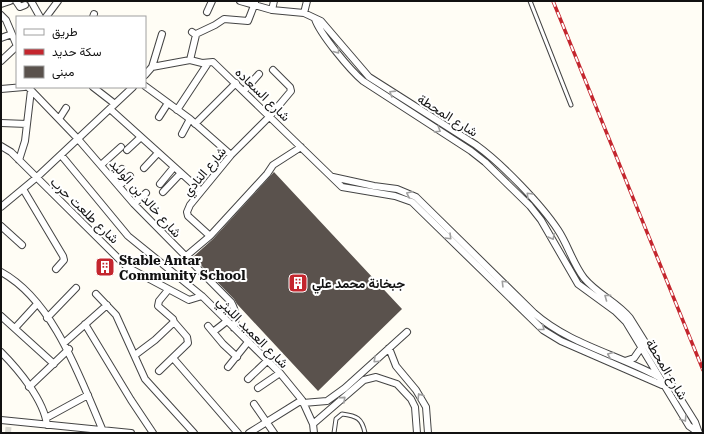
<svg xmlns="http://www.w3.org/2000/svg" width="704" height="434" viewBox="0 0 704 434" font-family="'Roboto Serif',Vazirmatn,serif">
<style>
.building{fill:#5a524d}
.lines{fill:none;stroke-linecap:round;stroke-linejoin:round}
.minor-tunnel{stroke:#dbdad3;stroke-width:6;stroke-dasharray:6 3;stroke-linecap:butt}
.service-casing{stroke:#444;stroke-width:5}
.minor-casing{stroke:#444;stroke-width:8}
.service{stroke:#fff;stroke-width:3}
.minor{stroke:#fff;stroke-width:6}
.rail-casing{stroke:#c4262e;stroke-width:3.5}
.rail{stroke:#fff;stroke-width:2;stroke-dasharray:6;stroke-linecap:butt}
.oneway{stroke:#a0a0a0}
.labels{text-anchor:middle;stroke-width:4;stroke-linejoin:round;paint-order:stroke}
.street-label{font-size:13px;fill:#111;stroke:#fff}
.poi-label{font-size:13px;font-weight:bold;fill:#111;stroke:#fff;text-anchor:start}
</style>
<rect width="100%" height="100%" fill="#fffdf5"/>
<!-- building -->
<path class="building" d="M274,172l128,137 -84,82 -81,-87 -3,-5 -41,-42 20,-18z"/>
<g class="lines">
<!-- minor-tunnel -->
<path class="minor-tunnel" d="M8,433l1,-12"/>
<!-- service casing -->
<g class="service-casing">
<path id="service" d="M530,1l41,104
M334,433l2,-14 6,-5c15,2 20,4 23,19"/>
</g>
<!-- minor casing -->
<g class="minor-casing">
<path id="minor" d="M16,1l4,6 5,-2
M31,1l9,16
M240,1l32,9 32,3 17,8 48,56 107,68c25,18 65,59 82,85 10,15 15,34 26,48 13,16 33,24 46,40l65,104 4,11
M1,4l9,-3
M272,10l2,-9
M207,12l5,-11
M304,13l3,-12
M1,15l5,5 11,26
M46,17l12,-16
M93,17l1,-3
M315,19c5,15 35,51 48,62l108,70 14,11 45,44 11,14 37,64 37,27 11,11 63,104 10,7
M196,34l19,-9 9,-6 24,2 7,-18
M1,38l11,-4
M190,60l6,-25 -4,-3
M1,61l16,-15
M152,67l38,-7 12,3 11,-1 129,125 53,9 17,6 131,128 18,11 101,44
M145,75l7,-8 10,-33
M145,86l45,33 41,36
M28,87l50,52 56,65 97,98c5,9 6,16 3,26
M93,87l22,17
M1,89l23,-2
M244,91l15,-17
M110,109l91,82
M177,110l31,-47
M159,117l9,-14
M59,119l7,-11
M1,123l26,1
M195,124l41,-41
M182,134l8,-15
M1,146l10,6 116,115 62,33 13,-4
M127,150l14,-13
M61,155l67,81 74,60 78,77 22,27 11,24 1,9
M19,160l6,-19 6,-51
M101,165l20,-18
M144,168l14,-15
M333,177l41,9 23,3 19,8 118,116c35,31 82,41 123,63
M112,178l10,-9
M160,184l14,-17
M119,186l11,-10
M23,189l40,67 1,4 -8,9
M163,192l18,-19
M134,204l12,-11
M1,207l35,-29 97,-91
M1,226l21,19
M210,236l57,-62 6,-9 28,-18
M185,257l25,-21 -22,-20 -1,-4 3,-7 41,-50 39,-39 21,-25 -1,-4 -17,-17
M1,272c53,29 79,106 102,159
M96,294l20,21 29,64 49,54
M1,316l53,48
M47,318l29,-30
M85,324l46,76 22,33
M208,326l15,18 14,13
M15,328l22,-24
M213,332l14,-11
M64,343l43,-38
M389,348l7,18 20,24 10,17 2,26
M1,352c17,17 43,48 46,73
M135,355l20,-15 19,-18 -1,-3 -15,-13 1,-5 9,-11
M173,358l65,75
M625,361l9,-3 7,-10
M228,367l20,-25
M159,371l29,-28 -1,-6 -13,-15
M248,379l19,-18
M29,387l40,-38
M258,388l22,-15
M303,403l24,-2 18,-13 62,-56
M254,404l20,29
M46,418l42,-23
M1,420l130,13
M313,424l51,-44 12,-3 21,7 14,15 4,8 2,26
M249,433l53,-33"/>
</g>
<!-- service -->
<use href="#service" class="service"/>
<!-- minor -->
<use href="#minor" class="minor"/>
<!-- rail casing -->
<g class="rail-casing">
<path id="rail" d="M553,1l150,369"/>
</g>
<!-- rail -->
<use href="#rail" class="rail"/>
</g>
<!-- one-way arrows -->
<defs><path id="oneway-chevron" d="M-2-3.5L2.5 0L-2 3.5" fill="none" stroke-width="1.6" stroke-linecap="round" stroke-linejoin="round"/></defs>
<g class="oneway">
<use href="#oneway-chevron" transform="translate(337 51) rotate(53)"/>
<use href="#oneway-chevron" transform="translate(392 93) rotate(-148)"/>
<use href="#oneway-chevron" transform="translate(438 130) rotate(32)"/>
<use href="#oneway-chevron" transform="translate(409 194) rotate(-155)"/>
<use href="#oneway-chevron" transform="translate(529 195) rotate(-134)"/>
<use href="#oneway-chevron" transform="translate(449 237) rotate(45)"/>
<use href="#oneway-chevron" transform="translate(552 237) rotate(61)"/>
<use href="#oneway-chevron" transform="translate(504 283) rotate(-135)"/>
<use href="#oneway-chevron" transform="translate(607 297) rotate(-144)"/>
<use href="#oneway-chevron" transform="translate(542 328) rotate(38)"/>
<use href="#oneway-chevron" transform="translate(610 355) rotate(-157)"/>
<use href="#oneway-chevron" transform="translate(376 360) rotate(137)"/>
<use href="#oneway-chevron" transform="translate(420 396) rotate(-122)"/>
<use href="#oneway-chevron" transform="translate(343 399) rotate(-42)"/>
<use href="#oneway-chevron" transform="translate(684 419) rotate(57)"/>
</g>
<!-- icons -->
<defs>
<g id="building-square" transform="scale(1)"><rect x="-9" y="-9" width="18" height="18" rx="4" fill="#c4262e" stroke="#fff"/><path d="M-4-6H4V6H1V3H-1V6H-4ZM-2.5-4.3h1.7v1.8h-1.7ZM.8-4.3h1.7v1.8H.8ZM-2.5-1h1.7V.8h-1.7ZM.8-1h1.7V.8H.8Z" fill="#fff"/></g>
</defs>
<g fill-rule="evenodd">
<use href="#building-square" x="105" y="267"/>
<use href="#building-square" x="298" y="283"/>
</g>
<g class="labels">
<!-- street labels -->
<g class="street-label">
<text transform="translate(263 94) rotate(44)" y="5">شارع السعاده</text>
<text transform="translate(448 115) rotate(32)" y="5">شارع المحطة</text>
<text transform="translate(204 171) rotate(-50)" y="5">شارع النادي</text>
<text transform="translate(146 198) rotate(48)" y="5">شارع خالد بن الوليد</text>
<text transform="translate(85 210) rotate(44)" y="5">شارع طلعت حرب</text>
<text transform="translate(253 332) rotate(45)" y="5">شارع العميد الليثي</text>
<text transform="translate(667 369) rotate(59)" y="5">شارع المحطة</text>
</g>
<!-- poi labels -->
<g class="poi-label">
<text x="119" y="265">Stable Antar<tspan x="119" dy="15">Community School</tspan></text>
<text x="312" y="288">جبخانة محمد علي</text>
</g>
</g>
<!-- border -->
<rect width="704" height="434" fill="none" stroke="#111111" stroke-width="4"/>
<!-- legend -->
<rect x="16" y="16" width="130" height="72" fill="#ffffff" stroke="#a0a0a0"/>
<rect x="24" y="29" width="20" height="6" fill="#ffffff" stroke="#a0a0a0"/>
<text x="52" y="36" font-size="12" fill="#111111">طريق</text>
<rect x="24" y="49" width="20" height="6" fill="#c4262e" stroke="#a0a0a0"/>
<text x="52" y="56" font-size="12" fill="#111111">سكة حديد</text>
<rect x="24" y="66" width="20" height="12" fill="#5a524d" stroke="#a0a0a0"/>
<text x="52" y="76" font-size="12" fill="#111111">مبنى</text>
</svg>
